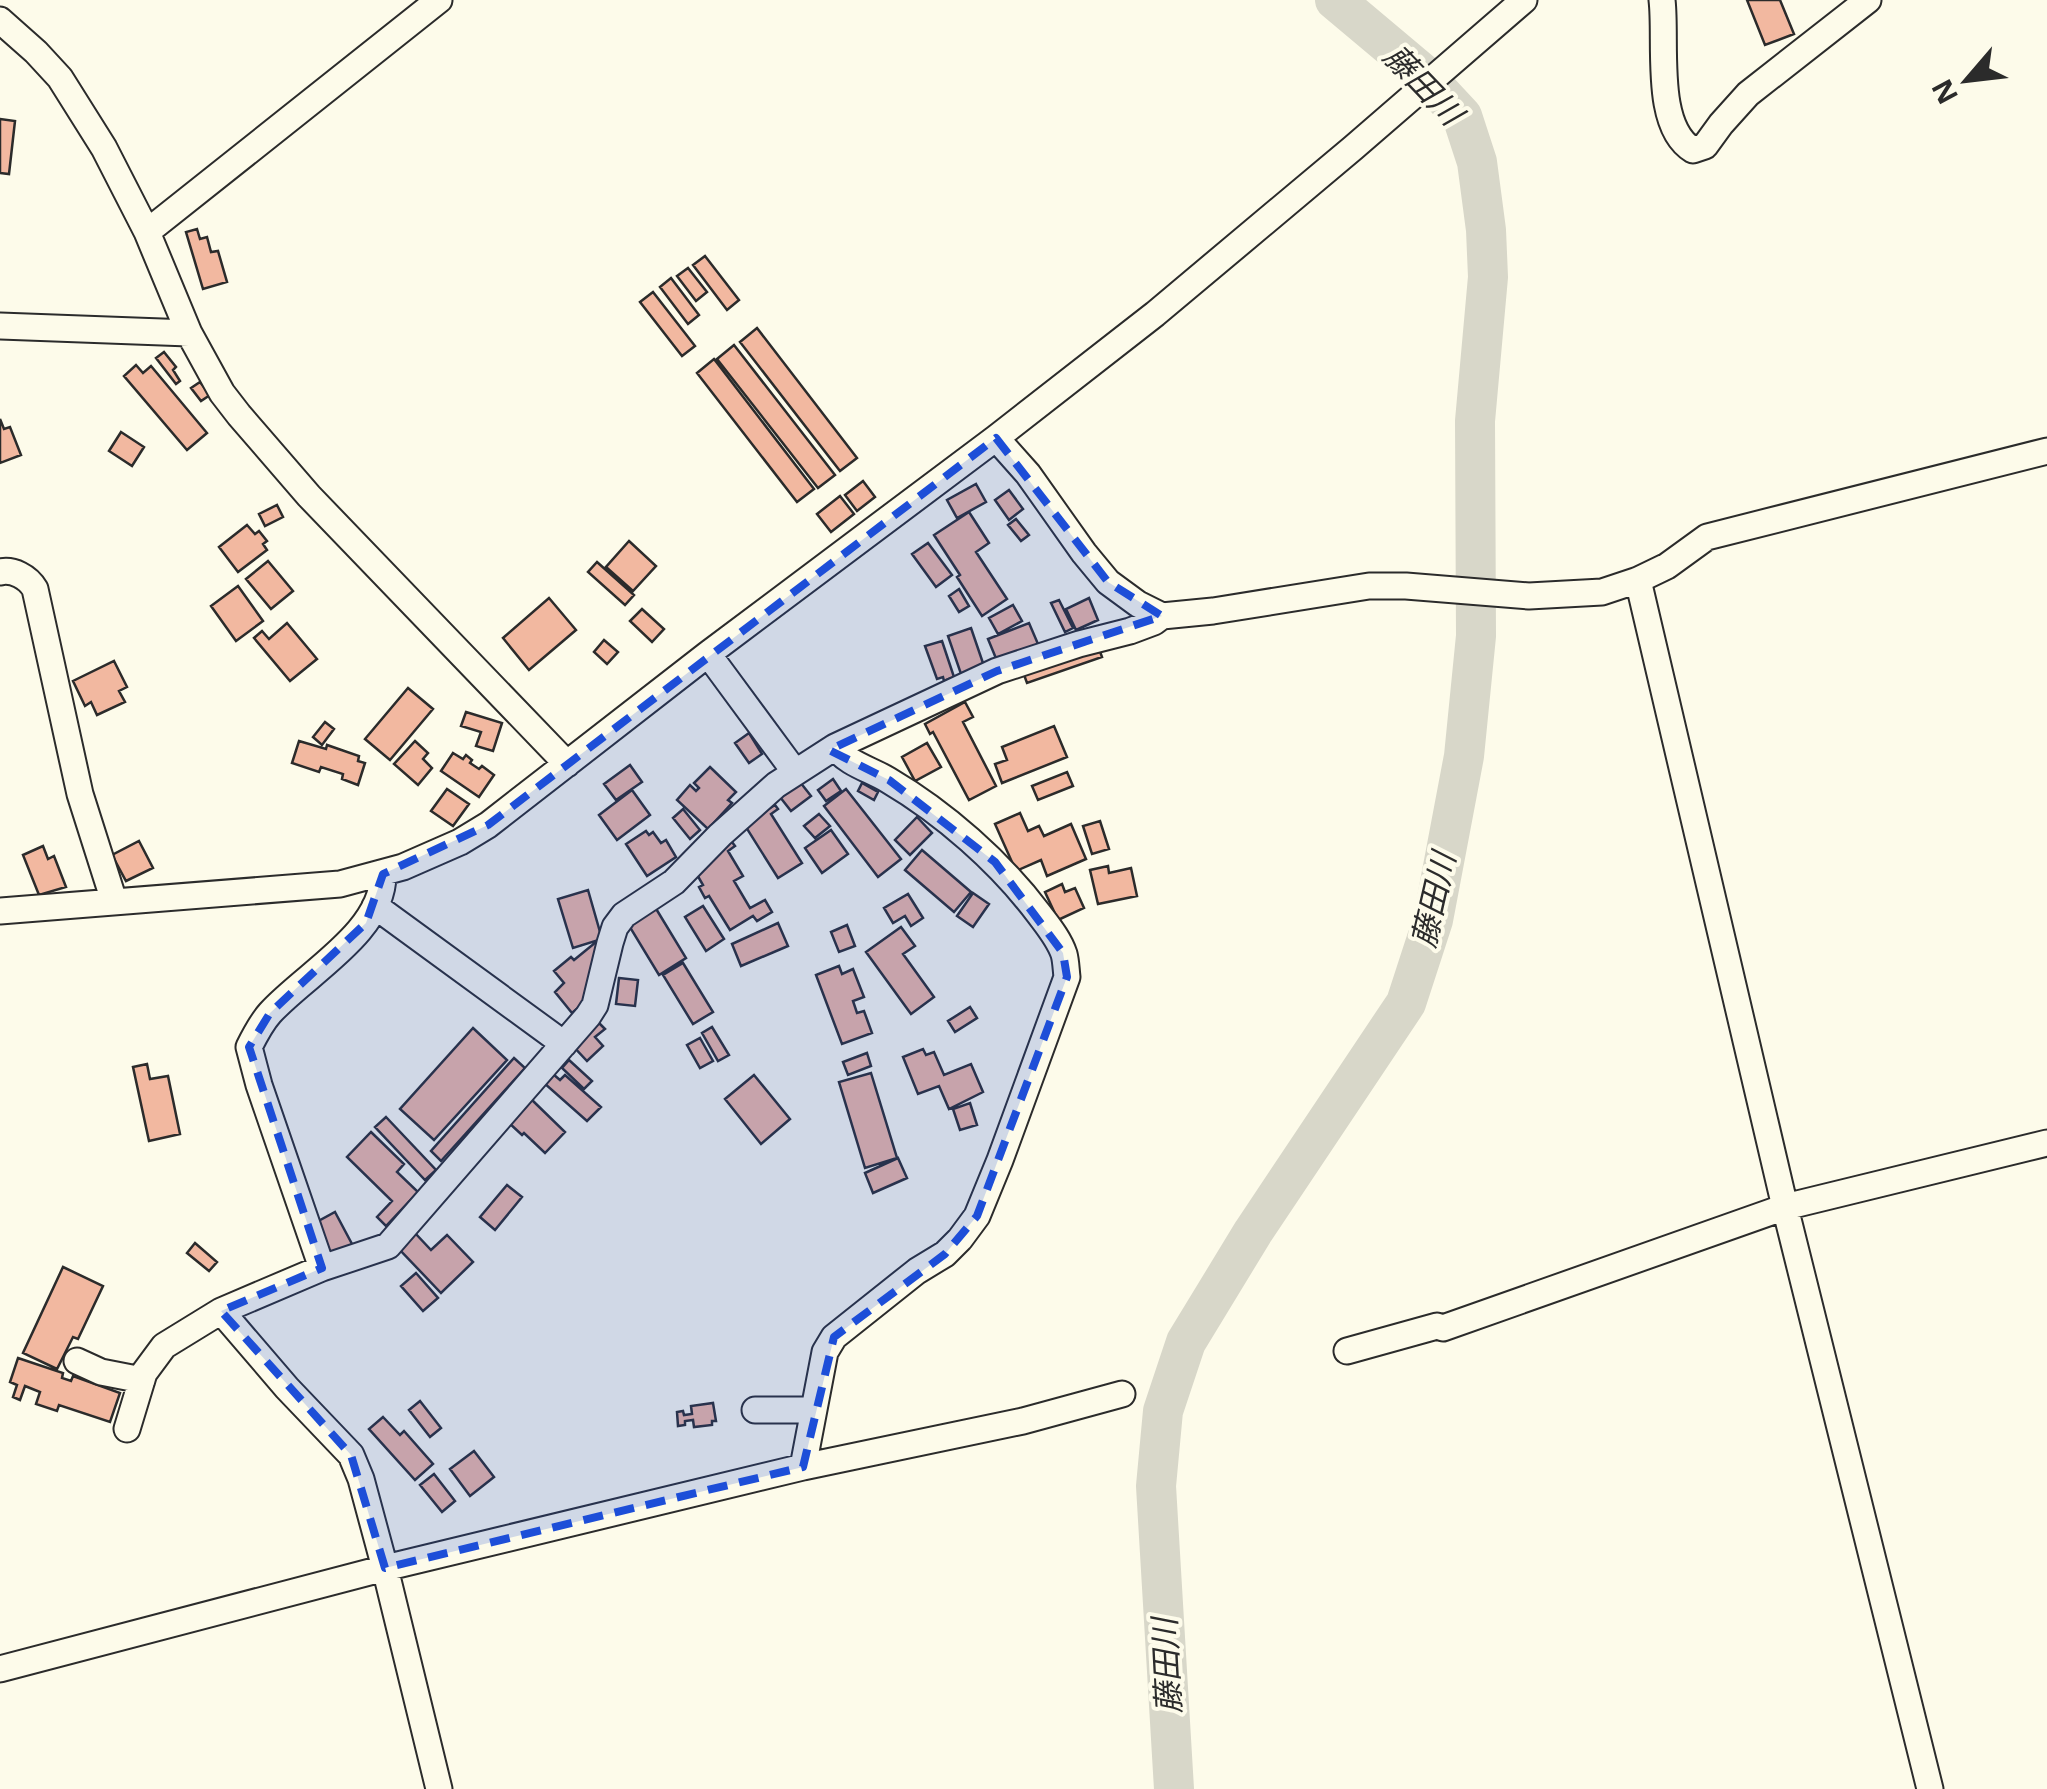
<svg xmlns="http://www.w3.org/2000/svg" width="2047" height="1789" viewBox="0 0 2047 1789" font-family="'Open Sans','Noto Sans JP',sans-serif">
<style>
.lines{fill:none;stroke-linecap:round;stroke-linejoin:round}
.river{stroke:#d8d7c9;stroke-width:40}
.building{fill:#f2b8a0;stroke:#2b2b2b;stroke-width:2.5}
.minor-casing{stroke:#2b2b2b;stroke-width:29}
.minor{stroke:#fdfbea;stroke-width:25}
.marked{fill:#1d4ed8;fill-opacity:0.2;stroke:#1d4ed8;stroke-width:8;stroke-dasharray:20 12;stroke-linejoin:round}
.labels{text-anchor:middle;stroke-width:8;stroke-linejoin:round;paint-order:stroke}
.water-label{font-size:32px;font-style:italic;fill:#2b2b2b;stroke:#fdfbea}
</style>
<rect width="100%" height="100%" fill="#fdfbea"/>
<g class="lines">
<!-- river -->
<path class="river" d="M1174,1789l-18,-303 7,-75 23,-69 67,-110 153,-229 27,-83 31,-164 12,-120 -1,-215 13,-144 -2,-47 -9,-68 -15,-46 -40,-43 -87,-73"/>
</g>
<!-- building -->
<path class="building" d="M1747,0h33l14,34 -29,11z
M0,119l15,2 -6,53 -9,-1z
M197,229l3,10 7,-2 4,15 7,-1 9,31 -24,7 -17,-57z
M705,256l34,44 -12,10 -34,-45z
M688,268l19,24 -11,9 -19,-25z
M671,278l28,37 -11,9 -28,-37z
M653,292l42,54 -13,10 -42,-54z
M757,328l100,130 -17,13 -100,-129z
M734,345l101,130 -17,13 -101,-129z
M164,352l12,15 -3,3 7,11 -4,3 -20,-26z
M714,359l100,130 -17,13 -100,-129z
M136,365l7,8 8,-7 56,67 -20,17 -63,-74z
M200,382l10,13 -9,6 -10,-13z
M0,419l4,10 6,-2 11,28 -21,8z
M121,432l23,15 -12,19 -23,-15z
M863,481l12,16 -18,14 -12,-16z
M976,484l10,18 -29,16 -10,-18z
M1009,490l14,19 -14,11 -14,-20z
M840,496l14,18 -23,18 -14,-18z
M277,505l6,12 -18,9 -6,-12z
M969,512l20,31 -13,9 31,47 -25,17 -25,-39 3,-2 -26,-40z
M1016,519l13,16 -8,6 -13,-16z
M247,525l8,9 4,-3 8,10 -4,3 4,6 -29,22 -19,-25z
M629,541l27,25 -23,25 -27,-24z
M928,543l24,32 -16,12 -24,-33z
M268,561l25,30 -22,18 -25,-30z
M597,562l37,33 -9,10 -37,-33z
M238,586l25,35 -27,20 -25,-35z
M959,589l10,17 -10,6 -10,-16z
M549,598l27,32 -47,40 -26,-32z
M1089,598l9,22 -22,10 -10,-21z
M1059,600l14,28 -8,4 -14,-29z
M1013,605l9,16 -24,13 -9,-16z
M642,609l22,20 -12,13 -22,-21z
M287,623l30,36 -27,22 -36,-43 8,-7 7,8z
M1029,623l12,28 -41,17 -12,-29z
M971,628l13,38 -23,8 -13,-38z
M604,640l14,12 -11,12 -13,-12z
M942,641l12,36 -10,4 -1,-4 -6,2 -12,-33z
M1098,646l4,11 -75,26 -4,-11z
M114,661l13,26 -8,4 6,11 -28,13 -6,-13 -6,4 -12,-25z
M408,688l25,21 -43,51 -25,-21z
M965,702l8,15 -10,5 33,64 -27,14 -36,-68 -3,2 -5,-10z
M466,712l36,11 -9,28 -17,-5 5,-14 -20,-6z
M325,722l9,7 -12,16 -9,-8z
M1054,726l13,31 -65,26 -7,-19 12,-4 -5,-13z
M749,733l13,21 -13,9 -14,-20z
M299,741l27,8 1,-4 32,11 -1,5 7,2 -7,22 -16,-6 1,-5 -22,-7 -2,5 -27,-9z
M415,741l13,12 -5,6 9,9 -14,17 -24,-21z
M927,743l14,24 -26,14 -13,-24z
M453,753l10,6 3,-4 6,5 -2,3 9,6 3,-3 12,9 -15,22 -38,-26z
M630,765l12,17 -26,18 -12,-16z
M710,767l26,25 -8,8 4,3 -24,26 -31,-29 13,-15 6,6 3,-3 -5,-5z
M1067,772l6,14 -35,14 -6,-14z
M833,779l8,12 -15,10 -8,-11z
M800,782l11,14 -20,15 -11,-14z
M862,783l16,9 -4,8 -16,-9z
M447,789l22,15 -16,22 -22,-15z
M846,789l55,70 -23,18 -54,-71z
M632,790l18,25 -33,25 -18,-25z
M775,805l3,4 -7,5 31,49 -24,15 -34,-54z
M683,809l17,21 -10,9 -17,-21z
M1020,813l8,18 11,-5 5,10 27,-12 15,35 -39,17 -6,-16 -25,11 -21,-47z
M819,814l11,12 -15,12 -11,-12z
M917,817l15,16 -22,22 -15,-15z
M1100,821l9,28 -17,5 -9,-28z
M831,830l17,24 -26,19 -17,-25z
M646,831l3,4 4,-3 8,11 5,-3 10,17 -29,19 -21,-32z
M139,841l14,27 -27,13 -14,-26z
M732,842l3,4 -7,5 15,25 -9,5 16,27 15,-8 7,12 -15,9 -4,-5 -23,14 -21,-34 -4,2 -6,-11 4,-2 -11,-19z
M43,846l5,13 6,-3 12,31 -27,8 -16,-40z
M922,850l49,42 -17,20 -49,-42z
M1108,866l1,7 22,-5 6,28 -39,8 -8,-34z
M1062,884l3,8 10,-4 9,20 -26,12 -13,-28z
M588,890l14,49 -29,9 -15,-49z
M973,893l16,11 -16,23 -16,-11z
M908,894l15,24 -12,8 -6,-10 -12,7 -9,-15z
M703,906l21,33 -18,12 -21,-34z
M655,907l31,51 -27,17 -31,-51z
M778,923l10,23 -47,20 -9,-22z
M847,925l8,21 -16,6 -8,-20z
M901,927l14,19 -12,8 31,43 -23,17 -45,-62z
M596,942l5,7 -3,42 -26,22 -17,-21 9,-9 -10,-12 17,-14 3,3z
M683,963l30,49 -20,12 -30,-49z
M839,966l3,8 11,-5 11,28 -11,4 4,12 7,-2 8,22 -30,11 -26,-69z
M619,978l19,2 -3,26 -19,-2z
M970,1007l7,11 -22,14 -7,-11z
M599,1023l6,6 -10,8 8,9 -16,15 -14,-15z
M712,1027l17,28 -11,6 -16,-28z
M473,1028l34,32 -73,80 -34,-31z
M700,1038l13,23 -13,7 -13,-23z
M923,1049l3,6 8,-3 10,23 27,-11 12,28 -34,17 -10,-23 -21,8 -15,-37z
M867,1053l4,13 -23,9 -5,-13z
M514,1058l11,10 -84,93 -10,-10z
M569,1060l23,21 -8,8 -22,-21z
M147,1064l3,15 18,-3 12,58 -31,7 -16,-74z
M871,1073l26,85 -32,10 -26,-86z
M553,1074l7,6 5,-5 36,32 -14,14 -43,-38z
M754,1075l36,44 -29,25 -36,-45z
M531,1099l34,33 -20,21 -21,-20 -2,2 -14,-13z
M970,1103l7,22 -17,5 -7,-21z
M386,1117l50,53 -11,10 -50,-53z
M371,1132l33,32 -7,8 21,20 -32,34 -9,-9 15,-16 -45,-44z
M898,1158l9,20 -34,15 -8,-20z
M507,1185l15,12 -27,33 -15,-13z
M335,1212l17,32 -22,12 -17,-32z
M415,1233l16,17 16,-15 26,27 -32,31 -42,-44z
M195,1243l22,19 -8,9 -22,-18z
M63,1267l40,19 -25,53 -5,-2 -16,32 -34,-16z
M416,1273l22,25 -15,13 -22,-25z
M18,1358l45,15 -1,5 9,3 2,-5 47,17 -10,29 -51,-17 -2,6 -21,-7 4,-12 -15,-6 -5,14 -7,-3 4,-12 -7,-3z
M420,1401l21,27 -11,9 -21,-27z
M713,1403l3,18h-4v4l-18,2 -1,-7 -8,1v4l-7,1 -1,-14 6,-1 1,4 8,-1 -1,-8z
M383,1417l17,18 4,-4 29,33 -18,16 -46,-51z
M474,1451l20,26 -24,19 -20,-27z
M434,1474l21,27 -13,11 -22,-27z"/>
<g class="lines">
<!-- minor casing -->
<g class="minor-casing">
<path id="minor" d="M1662,0c5,41 -9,126 31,150l12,-4 16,-22 27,-30 120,-94
M0,20l36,32 24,26 44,70 43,84 42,101 33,60 17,22 70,81 258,268
M147,232l292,-232
M0,326l189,7
M996,438l32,36 56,79 24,29 30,22 24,12
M0,572c13,-3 28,5 35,17l45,205 34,107
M1638,580l147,627 145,582
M708,654l87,118
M375,906l189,138
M0,911l340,-27 63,-17 57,-25 28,-17 220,-171 288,-216 159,-124 198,-166 171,-148
M322,1268l-63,-183 -10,-38c6,-12 12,-24 21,-34 35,-39 114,-81 113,-139
M1347,1351l90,-25 6,2 342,-121 262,-64
M77,1361l24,11 41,8
M755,1410h58
M127,1429l17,-56 20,-27 57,-35
M803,1467l22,-115 9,-15 83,-66 28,-17 15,-15 17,-23 23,-56 67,-183c-1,-8 -1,-16 -3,-23 -5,-15 -16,-28 -25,-40 -39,-52 -95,-101 -151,-134 -18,-11 -40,-16 -53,-33
M0,1669l385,-101 418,-101 220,-46 99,-27
M439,1789l-54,-221 -24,-89 -10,-24 -64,-67 -66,-77 101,-43 66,-22 200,-230 7,-11 15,-62 5,-16 9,-12 50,-33 46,-47 56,-50 59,-38 162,-76 82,-27 51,-13 24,-9 8,-6 51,-5 156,-25h37l123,10 73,-4 36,-12 29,-14 40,-29 340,-86"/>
</g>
<!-- minor -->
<use href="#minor" class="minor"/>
</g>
<!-- marked area -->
<path class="marked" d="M996,438l112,144 54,34 -165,55 -168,79 60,30 106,82 68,91 4,24 -90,239 -32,38 -111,83 -31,130 -418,101 -34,-113 -130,-144 101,-43 -73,-221 21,-34 96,-90 17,-49 105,-49z"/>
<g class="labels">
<!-- water labels -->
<g class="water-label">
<text transform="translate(1423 85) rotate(46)" y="11">藤田川</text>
<text transform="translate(1434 900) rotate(-77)" y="11">藤田川</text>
<text transform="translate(1167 1666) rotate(-93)" y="11">藤田川</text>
</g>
</g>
<!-- north arrow -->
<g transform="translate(1967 80) rotate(242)" stroke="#fdfbea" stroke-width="8" paint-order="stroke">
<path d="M0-8L18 38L0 25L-18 38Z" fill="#2b2b2b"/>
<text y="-15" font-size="28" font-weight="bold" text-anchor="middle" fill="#2b2b2b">N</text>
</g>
</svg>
